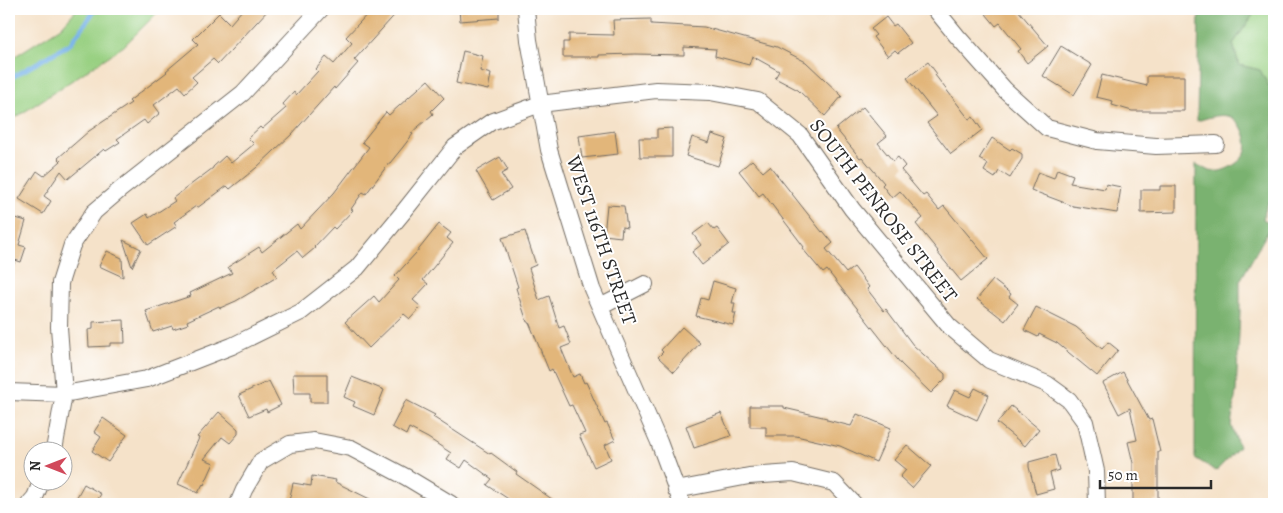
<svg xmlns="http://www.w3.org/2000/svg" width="1283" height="513" viewBox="0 0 1283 513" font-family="Alegreya,serif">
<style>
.green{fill:#99d082;stroke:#627e56}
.forest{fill:#7ab270;stroke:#526e4e}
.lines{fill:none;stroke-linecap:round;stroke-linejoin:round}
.stream{stroke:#79b4ea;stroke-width:4.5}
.building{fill:#e2b67a}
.minor-casing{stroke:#726b62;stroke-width:18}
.minor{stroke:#fff;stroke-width:16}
.labels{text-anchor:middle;stroke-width:4;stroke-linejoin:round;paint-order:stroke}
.street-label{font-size:20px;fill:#2b2b2b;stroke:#fff}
</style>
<rect width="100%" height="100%" fill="#fff"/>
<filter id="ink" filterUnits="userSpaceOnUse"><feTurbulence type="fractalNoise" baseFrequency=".02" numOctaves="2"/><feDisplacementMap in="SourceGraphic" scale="10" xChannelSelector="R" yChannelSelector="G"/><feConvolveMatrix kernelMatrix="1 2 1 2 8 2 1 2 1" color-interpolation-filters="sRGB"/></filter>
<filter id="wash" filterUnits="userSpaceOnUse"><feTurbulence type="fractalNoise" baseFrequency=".0096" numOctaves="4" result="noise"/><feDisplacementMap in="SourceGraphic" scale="20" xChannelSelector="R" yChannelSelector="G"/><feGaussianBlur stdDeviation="1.12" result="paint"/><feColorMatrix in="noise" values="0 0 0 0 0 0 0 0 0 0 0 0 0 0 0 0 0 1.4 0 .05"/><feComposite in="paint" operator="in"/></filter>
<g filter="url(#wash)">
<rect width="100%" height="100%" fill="#f5e2c9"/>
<!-- green -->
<path class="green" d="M77,9h84l-37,37 -115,76v-62l52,-33z
M1257,9h17v87l-14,-26 -21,-5 -6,-21z"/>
<!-- forest -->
<path class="forest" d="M1199,9h58l-24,35 6,21 21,5 14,26v96l-8,16 -3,11 9,5 -32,57v32l-4,79 -5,33 8,22 -23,24 -21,-13 1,-294c4,2 10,6 14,7 12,3 32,-8 36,-20 3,-12 -5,-32 -18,-35 -10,-2 -21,2 -31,5z"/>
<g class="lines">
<!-- stream -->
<path class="stream" d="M9,79l61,-35 26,-35"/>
</g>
<g id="blocks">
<!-- building -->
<path class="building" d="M243,9h26l-51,55 -5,-5 -21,18 5,5 -12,11 -6,-7 -25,19 6,8 -13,11 -3,-4 -27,19 3,3 -14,9 -2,-2 -36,30 -7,-8 -17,25 7,5 -8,13 -24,-15 18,-28 7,5 17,-15 -3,-3 31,-27 42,-28 -2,-2 38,-29 -1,-1 32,-27 -5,-5 26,-26 11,11z
M372,9h28l-46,51 4,3 -23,26 -1,-2 -42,47 -36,34 -26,21 -3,-3 -30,22 -1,-2 -22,16 3,4 -29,19 -15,-22 14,-9 2,4 26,-17 -2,-3 40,-30v-1l12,-11 6,7 23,-19 -6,-6 12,-11 2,2 24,-21 -3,-4 11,-12 2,3 22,-24 -2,-2 10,-12 8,7 18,-21 -6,-6z
M459,9h40v9l-39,3z
M993,9h24l31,37 -21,17 -9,-12 3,-2 -21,-26 -4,3 -10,-12z
M886,17l7,9 3,-2 15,19 -13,10 -3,-3 -7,6 -15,-19 3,-2 -5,-6z
M651,19v5l53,3 73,20 29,15 36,34 -17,20 -27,-26 -23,-12 4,-7 -27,-15 -3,9 -34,-9 1,-7 -32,-2v8l-49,-1 -36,1v2h-36v-15h6v-8l45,1 -1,-15z
M1061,46l31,19 -18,30 -31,-19z
M463,51l20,5 -3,15 11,3 -3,16 -32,-7z
M928,62l9,12 -2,1 34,44 4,-2 9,13 -31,24 -24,-31 10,-7 -30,-38z
M1102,75l45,11v-10h37v35h-52l-20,-6 1,-4 -17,-4z
M428,80l16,18 -13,13 2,3 -22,19 2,1 -10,13 -13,16h-1l-23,31 -3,-2 -12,17 2,1 -18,19 -2,-2 -19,20 1,1 -12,10 -6,-7 -24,19 4,7 -41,24 -16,7 -1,-2 -32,15 1,3 -15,5 -1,-3 -19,6 -7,-21 45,-15 -1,-3 42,-20 -4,-6 31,-20 3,5 35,-28 3,5 34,-36 35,-46 -7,-5 24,-30 3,3z
M863,107l24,29 -9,7 15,18 5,-4 7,9 -4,4 22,26 3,-2 13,16 5,-4 44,53 -27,22 -24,-29 1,-1 -22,-27 7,-6 -23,-27 -8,7 -10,-13 2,-2 -22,-26 -2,1 -24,-29z
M672,128v29h-32l-1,-19h18v-9z
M615,131l3,23 -36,4 -3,-22z
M712,134l15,5 -9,27 -32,-10 6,-19 17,6z
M992,138l18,12 2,-2 10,6v5l-12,19 -11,-7 -4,7 -11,-7 4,-7 -9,-5z
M500,157l8,13 -7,4 10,15 -18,11 -17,-29z
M752,160l11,12 7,-6 52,66 1,-1 10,12 -7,6 20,24 8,-6 15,20 -2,2 17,22 2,-2 27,36 32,29v5l-14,14 -30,-29 -74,-94 -4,3 -21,-25 2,-1 -41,-54 -4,3 -20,-25z
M1057,169l16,6 -3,8 35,6 1,-5 15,3 -4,26 -44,-7 -42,-16 7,-18 16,6z
M1160,186h16v26l-35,1v-23h19z
M607,205l17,1 3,22 -5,-1 -1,10 -17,-2z
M9,216l17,5 -7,24 7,2 -5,15 -6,-2 -3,10h-3z
M708,223l6,7 3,-2 12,16 -27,21 -10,-13 9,-7 -8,-11z
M439,224l12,9 -4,5 6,5 -30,37 5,4 -15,16 8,7 -11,12 -6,-5 -35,34 -24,-26 29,-26 5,6 20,-22 -4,-4 21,-23z
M525,231l11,34 -7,3 10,32 10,-4 10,32 5,-2 7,18 -10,4 12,29 7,-3 4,9 2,-1 19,42 2,-1 8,17 -10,5 6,14 -17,8 -15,-32 6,-2 -13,-28 -3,1 -17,-37 -3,2 -20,-49h-2l-11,-34 2,-1 -16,-49z
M123,240l18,9 -9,18z
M107,251l15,7 1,19 -24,-11z
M993,280l18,14 -2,3 9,7 -13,17 -28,-22z
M713,281l23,7 -4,15h3l-2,10h3l-3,12 -37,-9 5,-18 7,2z
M1036,307l40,20 26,22 6,-7 10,8 -21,26 -40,-33 -18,-9 -1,3 -14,-7z
M124,320l1,23h-15v3l-21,1 -1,-17 5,-1v-7z
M682,327l18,16 -26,29 -16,-15 5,-5 -2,-2z
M1123,372l26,48 3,-1 8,33h-2v49h-4v3h-21v-41l-5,-21 9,-2 -7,-32 -11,6 -16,-31z
M293,374h34v28h-17v-9h-16z
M352,377l32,13 -10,25 -21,-9 2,-4 -11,-5z
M269,381l12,24 -14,7 -1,-3 -17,7 -10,-21z
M975,388l14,7 -12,25 -30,-14 8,-16 15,7z
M406,400l29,15 -2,2 57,37 1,-1 26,19 -1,2 43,30h-43l-29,-19 5,-6 -26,-19 -5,8 -14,-9 4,-6 -23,-15 -19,-10 -3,7 -14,-8z
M750,406h34v2l43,10v2l24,6 6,-12 34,14 -15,34 -36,-16 -44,-10h-30v-9h-16z
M1011,406l28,23 -14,17 -28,-23z
M219,412l19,17v5l-8,9 -8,-6 -18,22 10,4 -10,22 -1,-1 -5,9 -20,-9 21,-46 -2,-1z
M721,413l10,23 -37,12 -8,-22z
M103,418l24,17 -19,27 -16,-11 9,-14 -7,-5z
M907,445l24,21 -19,22 -12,-11 6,-7 -12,-10z
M1055,455l4,15 -9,3 4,16 -18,5 -7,-27v-5z
M312,476l24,4 -1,2 45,22h-75l-16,-3 4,-18 18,3z
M84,484l17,10 -6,10h-22z"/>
</g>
</g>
<g filter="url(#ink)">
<use href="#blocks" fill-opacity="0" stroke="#726b62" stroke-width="1"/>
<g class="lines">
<!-- minor casing -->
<g class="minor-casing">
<path id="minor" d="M526,9l3,31 20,110 43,139 67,153 23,62
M935,9l22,27 48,54 42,38 50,13 59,5 60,-2
M600,307l45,-23
M9,392l55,2 83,-15 85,-33 69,-34 56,-44 48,-58 50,-63 36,-25 49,-18 116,-14 54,2 48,9 42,34 52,74 97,117 40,34 58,24 22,16 16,22 11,49 1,33
M54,450l10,-56 -5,-67 1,-44 12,-38 22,-33 27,-23 122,-96 78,-84
M676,490l73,-14 44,-3 41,10 20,21
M29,504l6,-7 7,-17
M238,504l6,-14 17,-29 29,-17 24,-3 37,7 55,29 45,27"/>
</g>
<!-- minor -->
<use href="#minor" class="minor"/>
</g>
</g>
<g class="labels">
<!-- street labels -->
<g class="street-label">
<text transform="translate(884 210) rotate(52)" y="7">SOUTH PENROSE STREET</text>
<text transform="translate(602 240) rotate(71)" y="7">WEST 116TH STREET</text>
</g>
</g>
<!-- margin -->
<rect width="1283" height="513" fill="none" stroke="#fff" stroke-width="30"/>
<!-- north arrow -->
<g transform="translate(48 466) rotate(270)"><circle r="24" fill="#ffffff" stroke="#aaaaaa"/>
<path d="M0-4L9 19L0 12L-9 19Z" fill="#d1495b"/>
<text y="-8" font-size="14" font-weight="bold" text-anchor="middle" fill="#2b2b2b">N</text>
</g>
<!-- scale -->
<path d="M1100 480v8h111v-8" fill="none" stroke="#2b2b2b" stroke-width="2.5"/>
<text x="1108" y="480" font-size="15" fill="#2b2b2b" stroke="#ffffff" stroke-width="4" paint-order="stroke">50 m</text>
</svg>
